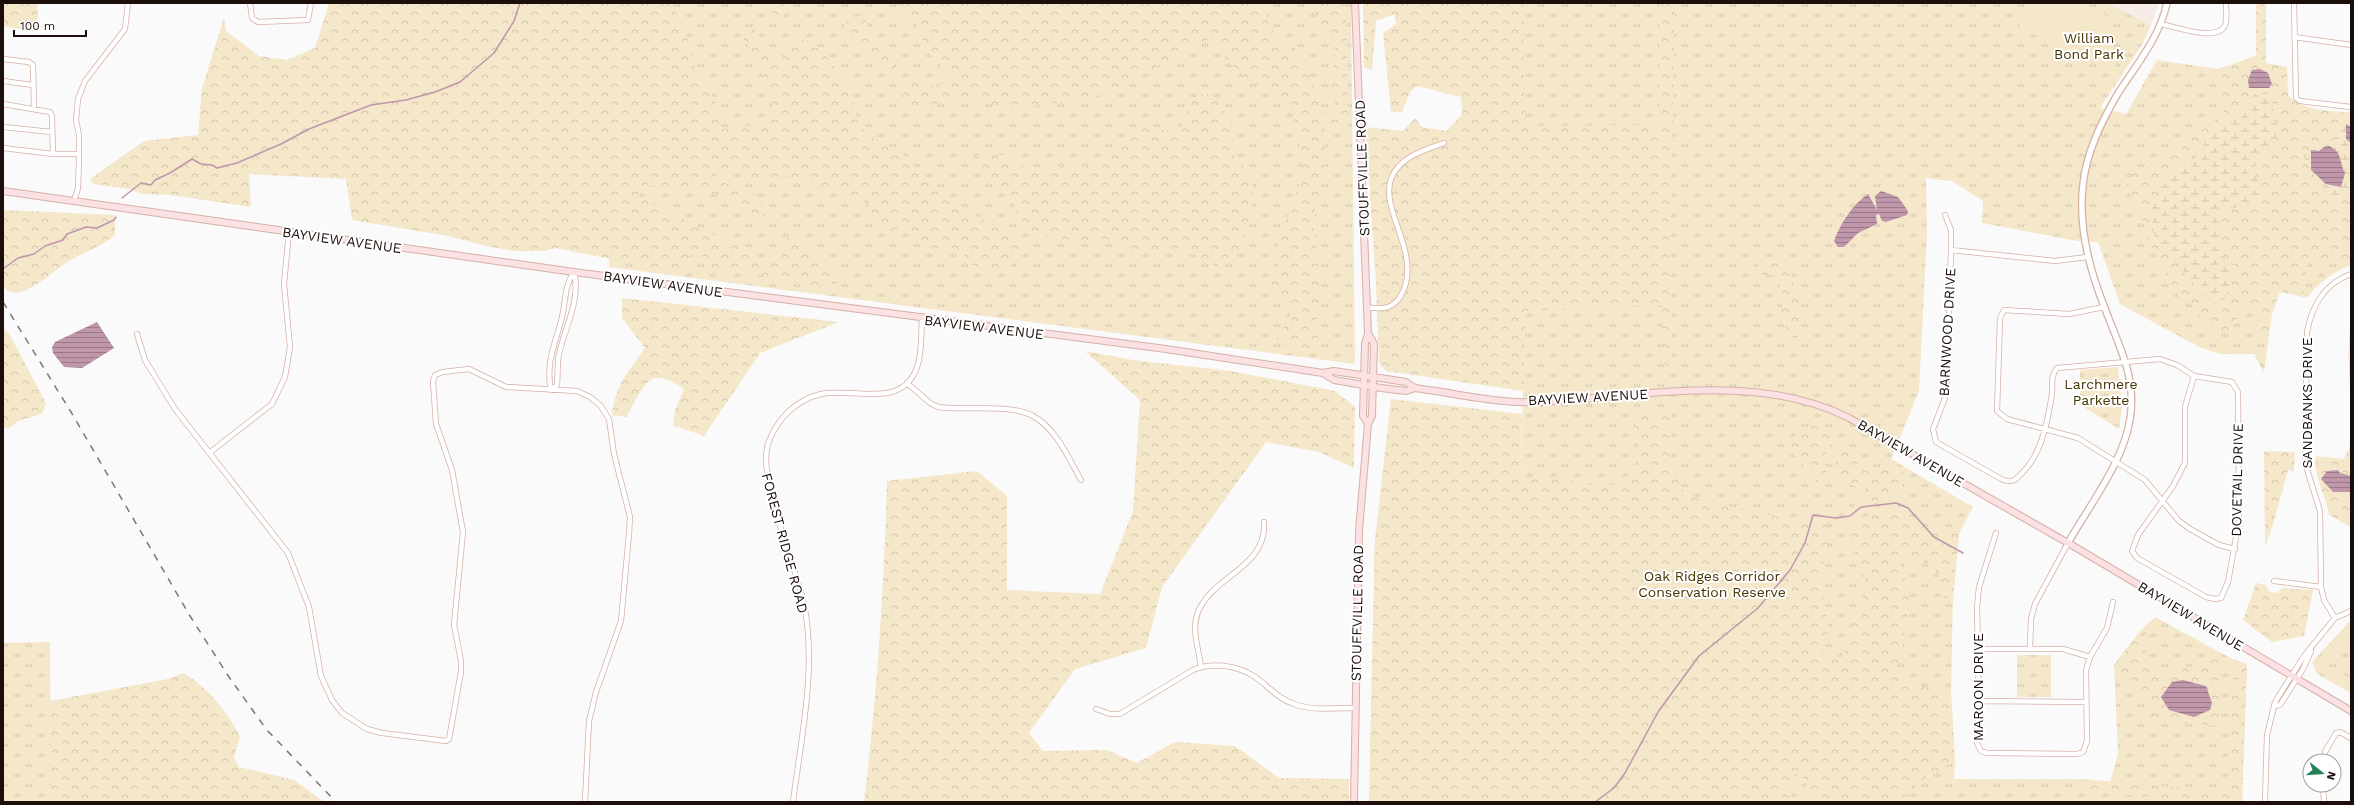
<svg xmlns="http://www.w3.org/2000/svg" width="2354" height="805" viewBox="0 0 2354 805" font-family="'Work Sans',sans-serif">
<style>
.built{fill:#f6ece8}
.grass{fill:url(#grass-tufts)}
.forest{fill:url(#forest-crowns)}
.wetland{fill:url(#wetland-marsh)}
.pitch{fill:#f5e7ca}
.water{fill:url(#water-rules)}
.lines{fill:none;stroke-linecap:round;stroke-linejoin:round}
.stream{stroke:#bf96aa;stroke-width:1.5}
.minor-casing{stroke:#d6b0a5;stroke-width:6}
.tertiary-casing{stroke:#d6b0a5;stroke-width:8}
.secondary-casing{stroke:#d6b0a5;stroke-width:8}
.minor{stroke:#fff;stroke-width:4.5}
.tertiary{stroke:#fff;stroke-width:5.5}
.secondary{stroke:#fbe1e4;stroke-width:6}
.rail{stroke:#7e7674;stroke-width:1.5;stroke-dasharray:7 7;stroke-linecap:butt}
.labels{text-anchor:middle;stroke-width:4;stroke-linejoin:round;paint-order:stroke}
.park-label{font-size:14px;fill:#463300;stroke:#fff}
.street-label{font-size:14px;fill:#1c0f0b;stroke:#fff}
</style>
<defs>
<pattern id="grass-tufts" width="24" height="20" patternUnits="userSpaceOnUse"><rect width="24" height="20" fill="#f5e7ca"/><path d="M3 7l-1-3M5 7V3M7 7l1-3M15 17l-1-3M17 17v-4M19 17l1-3" fill="none" stroke="#d1c5ac"/></pattern>
<pattern id="forest-crowns" width="20" height="18" patternUnits="userSpaceOnUse"><rect width="20" height="18" fill="#f5e7ca"/><path d="M2 6a3 3 0 1 1 6 0M12 15a3 3 0 1 1 6 0" fill="none" stroke="#d1c5ac"/></pattern>
<pattern id="wetland-marsh" width="20" height="14" patternUnits="userSpaceOnUse"><rect width="20" height="14" fill="#f5e7ca"/><path d="M1 5h8M5 5V1M11 12h8M15 12V8" fill="none" stroke="#d1c5ac"/></pattern>
<pattern id="water-rules" width="6" height="5" patternUnits="userSpaceOnUse"><rect width="6" height="5" fill="#bf96aa"/><path d="M0 2.5h6" fill="none" stroke="#9a7989"/></pattern>
</defs>
<rect width="100%" height="100%" fill="#fafafa"/>
<!-- built -->
<path class="built" d="M2107,3h52l-8,22z"/>
<!-- grass -->
<path class="grass" d="M616,3h735l4,361 -746,-97z
M1523,3h584l44,22 -8,18 -43,65 26,6 31,-54 61,9 38,-13 24,235 -8,22 -8,60 -10,-19h-34l-21,-7 -79,-43 -22,-62 -21,-1 -95,-18 1,-22 -31,-20 -26,-3 1,54 -8,159 -28,68 82,48 -14,27 -6,64 -2,95 4,68 -1,18h129l27,3 8,-28 -4,-89 26,-34 15,-14 79,43 13,4 -5,138h-873l6,-263 146,-60 2,-88z
M2307,263h44v2c-19,8 -32,17 -44,33l-4,-1z
M2118,367l4,40 -3,22 -39,-24v-35z
M2351,620v73l-34,-19 -5,-12z
M50,642l1,160h-48v-159z
M2017,655h34v42h-34z"/>
<!-- forest -->
<path class="forest" d="M3,3h35l-1,29 -34,-6z
M329,3h343l12,25 10,38 12,17 10,21 4,24c11,4 23,0 33,-4 4,-2 9,-3 12,-5 21,-16 -17,-72 -26,-88l15,-3 25,41 10,-30 17,1 15,10 26,33 12,41 11,13 29,14 14,13 12,17 13,11 75,46 7,12 -1,11c-10,10 -35,12 -47,3 -6,-6 -10,-13 -19,-16 -8,-1 -18,1 -26,1l-15,-18 -14,-2 -13,4 -14,-13v-10l-8,-11 -78,-23 -19,6 -12,-3 -17,-8 -14,-2 -8,6 3,6 26,8 17,9 4,11 -3,9 -42,-23 -76,-10 -7,16 6,-2 131,66 18,-35 45,43v10l-13,4 -47,-8 -23,-6 -9,-8 -29,11c-7,-17 -8,-20 -26,-22l-6,12 -12,5 -117,-23 -11,3h-30l-28,-5 -38,-10 -96,-16 -6,-41 -97,-5 2,33 -81,-12 -28,-1 -13,-5 -36,-5 -3,-5 54,-38 54,-6 4,-47 22,-70 2,13 33,25 28,4 28,-12z
M769,3h18l-3,15 -12,-5z
M901,3h360l16,37c5,2 13,3 17,7 13,11 21,50 30,69l15,-3 -10,-25 6,-29 -3,-21 -12,-14 -8,-21h34l2,126 -23,-1 -3,5 6,25 -15,63 7,65 -3,33 1,17 -5,13 -25,-3 -13,-4 20,-34 -3,-6 -22,-6 9,-56 24,-66 -1,-15 -9,-44 -4,-11 -41,-24 -18,-16 -11,-14 -5,-12 -24,9 -64,38 -34,13 -85,12 -41,-13 -21,2 -13,8 -25,4c-4,-13 -5,-19 4,-29 15,3 28,6 42,-2l-26,-29 -10,-26 -9,-4 -9,-7z
M1363,3h160l2,123 134,-1 1,-122h15l-5,256 2,115 -7,3 -3,-72 -137,6 -2,80 -137,-20 -7,-8 -3,-81 -11,-155 38,4 12,-13 7,9 25,4 15,-17 -1,-17 -44,-11 -7,6 -8,20h-11l-8,-79 13,-9 -2,-10 -18,7 -4,49 -8,-3z
M2256,3h10v60l21,4 1,28c15,17 43,15 63,18v150h-44l-4,34 -23,-5 -8,21 -5,31c-13,-8 -7,-27 -11,-39l-12,-4 -12,28 -10,4 -13,-6 -19,-24 -10,-4 -34,-63 -3,-15 -16,-36 7,-13 30,-11 59,-47 2,-8 -7,-37 38,-13z
M859,15l6,4 7,21 27,30 -7,5 -22,-26 -17,-8 -10,-18z
M1203,94h8c8,10 18,20 21,33 2,10 -2,21 3,30 3,6 10,9 13,14 14,21 -6,66 -13,88l-17,8 -21,-12 -19,-3 -47,-1 -26,-13 -12,3 -35,-2 -29,-8 -10,-13 -10,-29c-17,-7 -30,-14 -34,-34h31l24,17 26,-5 29,1 18,-8 17,-12 22,-24 24,7 16,-5 5,-19z
M3,210l112,5v20c-14,12 -31,17 -46,26 -15,8 -51,47 -66,25z
M1776,258h10l14,51 -2,28h-9l-9,-24 3,-8 -5,-31 -21,1 2,-12z
M622,298l217,24 -79,31 -56,83 -31,-11 2,-15 9,-21c-37,-27 -40,-1 -58,28l-14,-2c3,-30 17,-44 33,-67l-23,-30z
M2351,323v68c-3,-10 -3,-58 0,-68z
M3,327l8,10 35,66 -4,11 -24,7 -10,8 -5,-2z
M1085,351l48,9 97,11 105,20 20,16 -1,61 -35,-16 -53,-10 -104,145 -16,61 -71,21 -46,64 14,18 64,-1 30,13 38,-21 60,4 44,32 70,1v23h-485c13,-107 20,-213 23,-321l90,-10 30,25v94l93,4 33,-83 7,-111z
M1391,399l131,15 -1,65h40l30,6h24l12,-8 12,-19 -4,-43 37,-8 -3,54 16,33 25,9 47,8 25,7 41,3 5,5 1,14 -6,22 -1,27 7,40 -7,23 8,6 12,-1 22,-60 2,-15 -9,-25 -8,-12 -3,-13 6,-11 34,-8 8,1 19,6 22,14h24l-6,64h-9c-7,-30 -6,-35 -38,-41l-5,7 10,36 -13,65v14l11,5 42,9 4,68c-17,10 -44,20 -49,41h-95l-8,-25 -7,-5 -4,10 -2,20h-421l6,-263z
M1819,426l17,8 -13,24 4,10 -3,15 -7,-1 -32,-38 18,-17z
M2351,444v83l-22,-12c-2,-19 -17,-40 -13,-59l28,3z
M1846,448l8,3 6,9 -17,24 -10,-10 6,-25z
M2264,451l31,1 -1,20 -6,-2 -16,58 -7,18z
M1884,462l22,12 -5,18 -52,22z
M1860,469l12,4 -11,15 -12,-4z
M2256,583l10,2 3,7 7,1 7,-5 30,2 -9,46 -32,6 -29,-22z
M2140,631h4c7,8 5,17 0,26l21,17 4,-4 27,-4 16,-12 11,4 -6,68 -63,-5 -1,-21 -39,-35z
M2234,660l13,4 -5,138h-47l-111,-12 -1,-11 144,13z
M183,673c24,13 44,39 57,63l-6,22 5,9 55,13 30,22h-273l-1,-101 118,-22z"/>
<!-- wetland -->
<path class="wetland" d="M2259,92l5,2 6,-1 7,30v17l-18,17 -5,12 8,22 -17,14 -22,6 -4,7c4,22 -4,38 18,48l-14,35 -5,2 -8,-1 -34,-40 -16,-15 -7,-15 -1,-27 7,-20 7,-10 30,-18 14,-23 26,-16 9,-14 4,-1 4,-7z
M2346,126h5v58l-3,8 -15,4c-11,-11 -26,-27 -30,-43l26,-9z"/>
<!-- pitch -->
<path class="pitch" d="M2031,3h50l35,17 -21,44 -76,-37z
M2114,59l2,12 -17,3 -2,-12z
M2348,625l3,3v14l-20,23 -10,-9z
M2340,672l11,7v12l-16,-9z"/>
<!-- water -->
<path class="water" d="M2260,69l8,4 4,11 -3,4h-20l-1,-8 4,-10z
M2346,124l5,3v16l-5,-4z
M2329,146c14,6 10,16 16,27l-4,14 -15,-3 -15,-14v-20l8,1 5,-4z
M1881,191l17,6 10,14 -1,4 -21,7 -4,-1 -3,-7 -3,1 1,9 -19,9 -14,14h-6l-4,-6c6,-17 19,-37 34,-47l9,16 -2,-14z
M97,322l17,26 -32,20 -18,-1 -11,-14 -1,-6 3,-5z
M2338,470l2,3 11,3v16h-18l-12,-13 6,-8z
M2183,680l23,6 6,17 -2,7 -16,7 -25,-7 -8,-13 11,-15z"/>
<g class="lines">
<!-- stream -->
<path class="stream" d="M122,198l19,-15 10,2 4,-5 15,-7 22,-14 9,5 11,1 5,3 20,-5 44,-19 28,-15 62,-24 35,-5 29,-8 25,-10 34,-29 20,-32 6,-18
M3,269l15,-11 16,-4 11,-8 18,-6 4,-6 19,-7 11,1 17,-8 2,-3
M1595,802l19,-14 11,-15 33,-61 41,-56 59,-48 32,-38 15,-27 8,-28 23,3 14,-2 11,-9 35,-4 12,5 26,29 29,16"/>
<!-- minor casing -->
<g class="minor-casing">
<path id="minor" d="M250,3l2,15 6,4 50,-2 3,-17
M2294,3l2,95 4,3 51,6
M2160,24c14,2 62,21 66,-2 1,-6 0,-13 0,-19
M2294,37l57,8
M3,59l26,3 4,3 1,43
M3,81l30,4
M3,104l47,8 2,4 1,38
M3,127l49,5
M3,148l50,6h26
M74,201l4,-13 1,-29v-24l-3,-15 2,-21 7,-18 40,-52 3,-26
M1945,215l6,15v20l-4,131 -2,17 -12,31 3,13 65,37c11,5 15,1 23,-8 18,-19 24,-51 28,-77 1,-9 -2,-18 5,-26l103,-9 17,6 17,11 38,6 6,10 1,129 -11,61 -7,16 -6,1 -9,-2 -69,-39 -5,-7 6,-16 35,-49 12,-23v-56l9,-31
M1951,250l104,11 32,-4
M2104,307l-35,7 -65,-4 -4,8 -3,93 10,8 71,19 67,42 34,41 11,8 29,16 16,4
M1367,308c7,-1 15,2 21,-1 8,-3 13,-10 16,-18 15,-38 -24,-80 -13,-110 8,-22 33,-29 53,-36
M137,334l8,26 30,49 113,144 21,54 12,69 11,24 10,13 25,16 15,4 64,8 3,-2 12,-67v-11l-7,-36 9,-93 -11,-62 -16,-46 -3,-43 2,-6 8,-3 26,-3 37,18 71,4 13,6 10,8 9,14 5,35 16,63 -1,17 -8,87 -25,71 -7,29 -4,81
M907,383l23,20 8,4c28,4 71,-4 95,9 23,12 36,43 48,64
M551,390l6,-5c1,-10 0,-22 2,-31 6,-27 22,-54 15,-82
M551,390c-6,-27 5,-48 11,-73 4,-16 2,-31 12,-45
M209,453l63,-49 13,-27 5,-30 -6,-63 5,-52
M1996,533l-17,54 -2,20 2,94 -2,42 4,8 6,2 90,1 6,-2 4,-11 -1,-71 4,-13 17,-29 6,-26
M2274,581l47,6
M2335,618l-11,-18 -3,-13 -1,-76 -15,-48 2,-131c5,-27 17,-48 44,-58
M2030,648l1,-29 4,-15 33,-61
M1978,649h85l27,8
M1201,667c-2,-17 -10,-38 -3,-55 15,-37 69,-44 66,-90
M1979,701l106,1
M2275,706l5,-1 23,-36 8,-18
M1096,709l14,5h10l73,-44c18,-8 42,-5 59,5 15,9 24,23 42,29 20,7 41,4 61,4
M2324,761l1,-9 11,-19 4,-1 11,6
M2323,785l1,17
M793,802c8,-64 24,-134 11,-198 -8,-39 -49,-130 -35,-163 9,-23 27,-41 52,-47 32,-7 84,17 97,-30 4,-14 3,-30 4,-45
M2265,802l2,-67 8,-33 29,-46 31,-38 16,-7"/>
</g>
<!-- tertiary casing -->
<g class="tertiary-casing">
<path id="tertiary" d="M2068,543c21,-37 56,-82 62,-124 7,-42 -12,-75 -26,-113 -15,-38 -26,-79 -21,-121 3,-32 18,-62 34,-90 19,-30 42,-56 50,-92"/>
</g>
<!-- secondary casing -->
<g class="secondary-casing">
<path id="secondary" d="M1355,3l13,330 -3,11 -2,72 5,8
M3,191l571,81 592,77 157,24 11,-2 72,11 9,6c40,5 83,16 123,14 102,-4 216,-32 311,16l226,129 276,164
M1323,373l11,7 47,8 25,3 9,-3
M1354,802l5,-271 9,-107 4,-8 2,-72 -6,-11"/>
</g>
<!-- minor -->
<use href="#minor" class="minor"/>
<!-- tertiary -->
<use href="#tertiary" class="tertiary"/>
<!-- secondary -->
<use href="#secondary" class="secondary"/>
<!-- rail -->
<path class="rail" d="M3,302l68,110 119,204 39,61 37,52 70,73"/>
</g>
<g class="labels">
<!-- park labels -->
<g class="park-label">
<text x="2089" y="43">William<tspan x="2089" dy="16">Bond Park</tspan></text>
<text x="2101" y="389">Larchmere<tspan x="2101" dy="16">Parkette</tspan></text>
<text x="1712" y="581">Oak Ridges Corridor<tspan x="1712" dy="16">Conservation Reserve</tspan></text>
</g>
<!-- street labels -->
<g class="street-label">
<text transform="translate(1362 168) rotate(-92)" y="5">STOUFFVILLE ROAD</text>
<text transform="translate(342 240) rotate(8)" y="5">BAYVIEW AVENUE</text>
<text transform="translate(663 284) rotate(8)" y="5">BAYVIEW AVENUE</text>
<text transform="translate(984 327) rotate(7)" y="5">BAYVIEW AVENUE</text>
<text transform="translate(1947 332) rotate(-87)" y="5">BARNWOOD DRIVE</text>
<text transform="translate(1588 397) rotate(-3)" y="5">BAYVIEW AVENUE</text>
<text transform="translate(2307 403) rotate(-90)" y="5">SANDBANKS DRIVE</text>
<text transform="translate(1911 453) rotate(30)" y="5">BAYVIEW AVENUE</text>
<text transform="translate(2237 480) rotate(-89)" y="5">DOVETAIL DRIVE</text>
<text transform="translate(785 543) rotate(75)" y="5">FOREST RIDGE ROAD</text>
<text transform="translate(1357 613) rotate(-89)" y="5">STOUFFVILLE ROAD</text>
<text transform="translate(2191 616) rotate(31)" y="5">BAYVIEW AVENUE</text>
<text transform="translate(1978 687) rotate(-90)" y="5">MAROON DRIVE</text>
</g>
</g>
<!-- border -->
<rect width="2354" height="805" fill="none" stroke="#1c0f0b" stroke-width="8"/>
<!-- north arrow -->
<g transform="translate(2322 773) rotate(107)"><circle r="19" fill="#ffffff" stroke="#a49f9d"/>
<path d="M0-3L7 15L0 10L-7 15Z" fill="#258259"/>
<text y="-6" font-size="11" font-weight="bold" text-anchor="middle" fill="#1c0f0b">N</text>
</g>
<!-- scale -->
<path d="M14 30v6h72v-6" fill="none" stroke="#1c0f0b" stroke-width="2"/>
<text x="20" y="30" font-size="12" fill="#1c0f0b" stroke="#ffffff" stroke-width="3" paint-order="stroke">100 m</text>
</svg>
